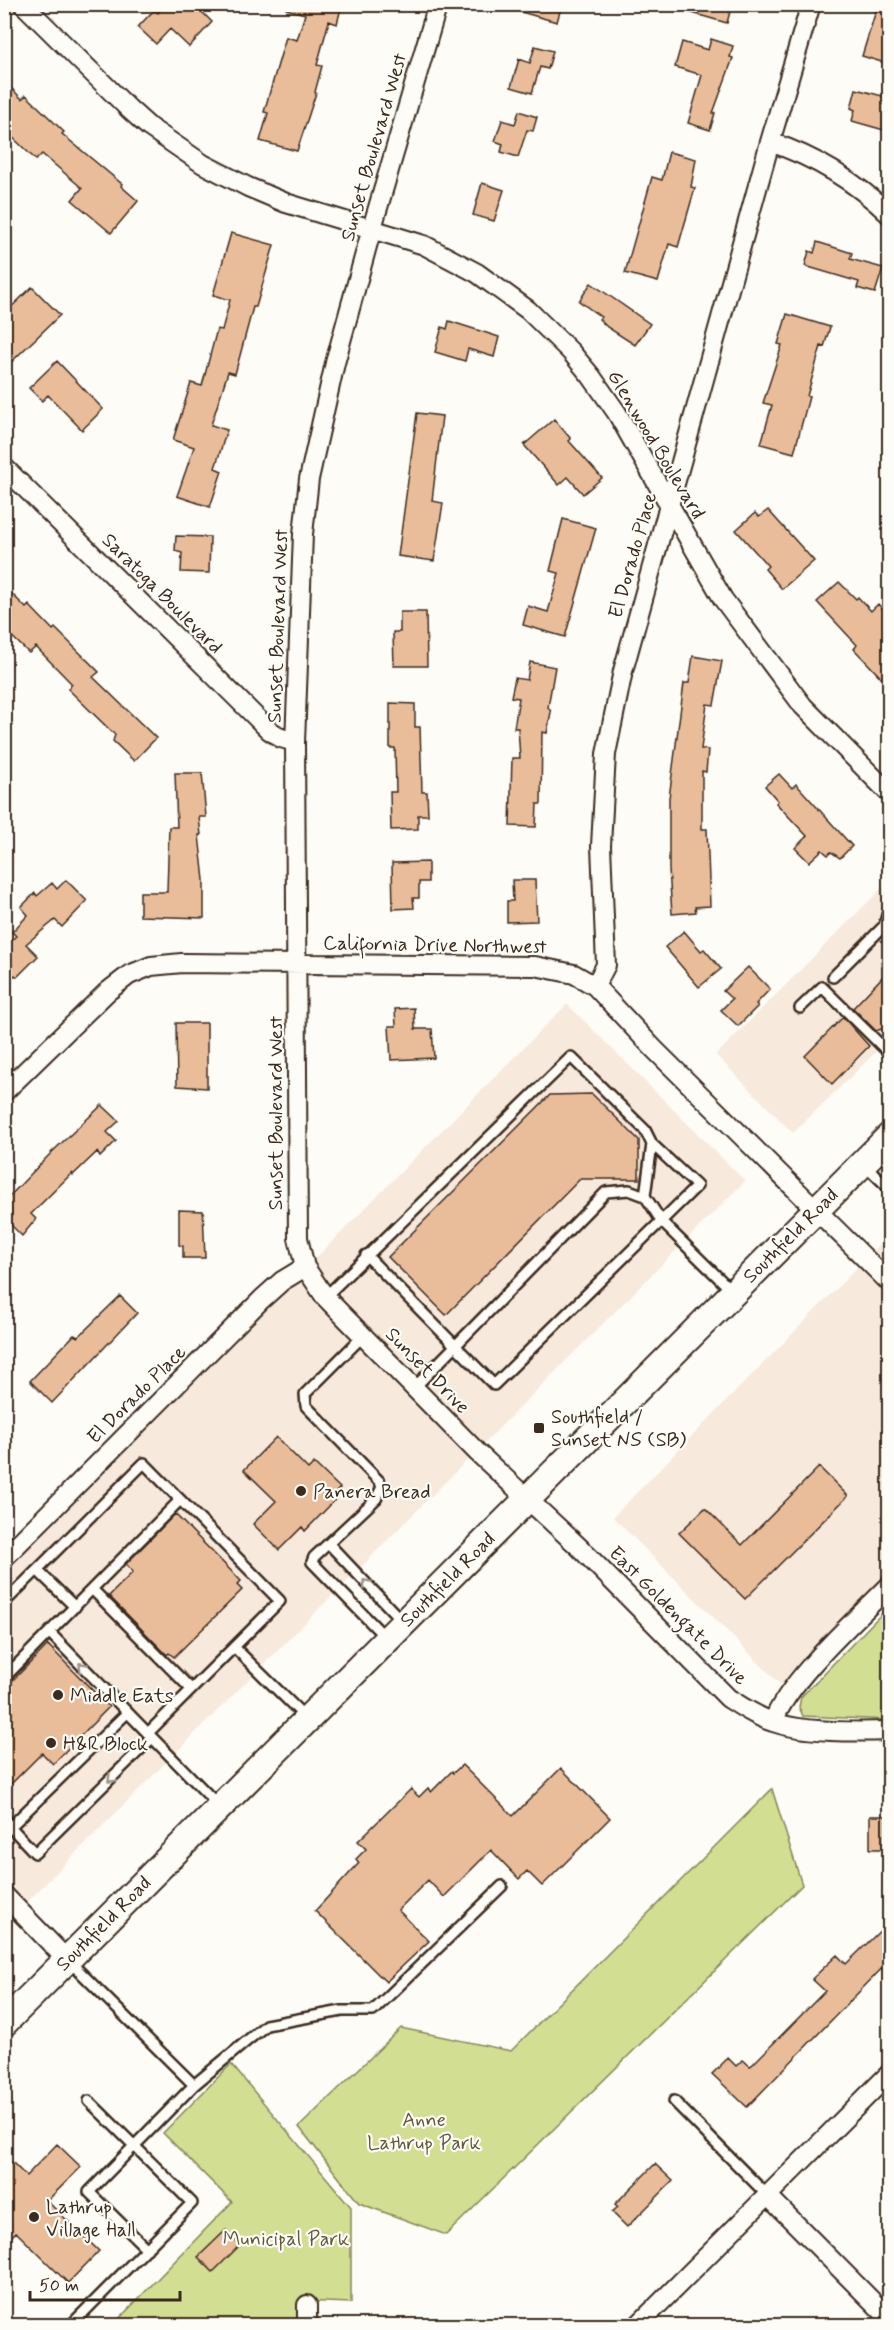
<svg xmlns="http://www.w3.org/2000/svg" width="894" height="2330" viewBox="0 0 894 2330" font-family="Mynerve,sans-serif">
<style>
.built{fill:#f7e9db}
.green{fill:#d2de91;stroke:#868458;stroke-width:1.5}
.building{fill:#eabd9a;stroke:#3b2a1e;stroke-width:1.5}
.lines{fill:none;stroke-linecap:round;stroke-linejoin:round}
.lane-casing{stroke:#3b2a1e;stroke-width:14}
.street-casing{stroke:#3b2a1e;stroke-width:22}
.secondary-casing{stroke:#3b2a1e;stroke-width:30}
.lane{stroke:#fdfcf7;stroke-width:9}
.street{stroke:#fdfcf7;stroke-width:18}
.secondary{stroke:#fdfcf7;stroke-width:26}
.oneway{stroke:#9c938a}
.poi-dot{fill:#3b2a1e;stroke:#fdfcf7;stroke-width:2}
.labels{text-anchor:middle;stroke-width:4.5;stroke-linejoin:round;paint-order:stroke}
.street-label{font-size:20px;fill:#3b2a1e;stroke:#fdfcf7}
.poi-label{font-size:20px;fill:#3b2a1e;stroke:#fdfcf7;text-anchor:start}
.park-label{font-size:20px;fill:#61573b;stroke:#fdfcf7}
</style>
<rect width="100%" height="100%" fill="#fdfcf7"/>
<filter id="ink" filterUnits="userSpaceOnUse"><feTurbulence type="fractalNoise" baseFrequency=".0167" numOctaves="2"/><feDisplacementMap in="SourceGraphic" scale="12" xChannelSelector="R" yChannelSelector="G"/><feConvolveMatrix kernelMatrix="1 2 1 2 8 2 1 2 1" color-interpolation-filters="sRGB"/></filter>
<g filter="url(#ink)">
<!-- built -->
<path class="built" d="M889,881v158l-96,94 -77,-78z
M567,1004l178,177 -740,743v-351z
M889,1235v344l-108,106 -168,-168z"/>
<!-- green -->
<path class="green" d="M889,1606v114l-86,-4 -4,-9 2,-10z
M772,1789l30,96 -356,350 -87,-32 -60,-76 102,-99 110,23z
M231,2064l120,143v96l-51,-2 -1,24 -187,1 120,-124 -69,-69z"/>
<!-- building -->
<path class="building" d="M165,4h29l18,18 -23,25 -19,-18 -14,15 -18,-17 16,-17 4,3z
M287,4h55l-5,20 -8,-3 -12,44 5,1 -7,26 1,1 -19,58 -37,-10 8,-28 -4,-1 22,-75 11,3 8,-26 -19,-5z
M511,4h51l-5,18 -47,-13z
M679,4h53l-5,19 -49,-14z
M878,4h12v45l-5,14 -23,-7z
M711,39l22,7 -3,11 3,1 -20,55h2l-5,17 -22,-7 14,-48 -27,-8 7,-25 26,8z
M535,46l18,5 -5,18 -8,-2 -8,26 -21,-6 8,-28 11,4z
M4,81l18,18 4,-4 38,37 -2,2 60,50 -1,2 17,15 -27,32 -39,-33 10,-12 -40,-34 -6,6 -32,-31z
M856,89l34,9v23l-4,-1 -2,10 -32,-9 3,-11 -4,-2z
M519,111l18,6 -4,14 -6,-1 -9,27 -17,-5 2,-8 -8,-3 7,-21 13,4z
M669,152l27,7 -5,28 4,1 -17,59 -9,-3 -11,38 -33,-9 27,-96 10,3z
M482,183l22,7 -10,31 -21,-6z
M231,233l43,12 -18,62h-3l-18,67 -7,-2 -17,53 16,5 -12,38 7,3 -12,36 -33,-11 17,-49 -21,-7 18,-57 11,3 15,-57 5,1 8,-30 -17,-5z
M817,242l35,11 -2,6 33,9 -8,25 -18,-5 2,-6 -54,-16 4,-15 5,2z
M591,283l59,41 -15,21 -28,-18 -8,-8 2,-2 -22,-16z
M32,287l28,28 -56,54v-55z
M787,314l43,13 -6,20 -3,-1 -14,50 2,1 -15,56 -33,-9 11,-39 -9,-2 19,-58 -4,-1z
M449,321l50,16 -5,20 -26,-8 -3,12 -30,-9 7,-25 5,2z
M57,361l46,48 -21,21 -34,-35 -6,6 -13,-13z
M417,413l25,3 -10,85 11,2 -9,58 -36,-5z
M554,419l17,20 -2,2 33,37 -19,16 -15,-17 -9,8 -35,-40z
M768,510l46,51 -32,28 -17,-20 3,-3 -32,-36 19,-17 4,4z
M563,519l33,9 -31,109 -42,-12 5,-19 20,6 11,-39 -9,-2z
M176,536l34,1 -1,36 -28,-1 1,-19 -7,-2z
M839,582l17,17 2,-2 13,14 7,-7 12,13v70l-36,-38 3,-4 -40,-43z
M4,586l22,22 3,-3 24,25 2,-2 44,44 -6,5 63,61 -22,23 -21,-20 2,-6 -47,-46 4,-5 -36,-37 -7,6 -25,-24z
M400,612h26l1,54h-33l-1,-34h7z
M693,656l29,5 -8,44 -7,-1 -6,45 7,1 -2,22 -4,-1v58h5l3,77 -15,1 1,5 -24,2 -3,-45v-71l15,-115h5z
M530,662l25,5 -7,40 3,5 -4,21 -5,-1 -1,72h-4l-1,23 -26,-1 2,-68h8l-2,-30h-4l5,-30 -8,-1 4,-19 12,2z
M390,703l25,1v23h5l2,65h5l1,23h-10v14l-27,1 -1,-38h6l-1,-44h-5z
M175,773h27l4,44h-7l2,18h-2l5,45v38l-64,-2v-24h27l2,-65h8z
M779,774l13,14 4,-4 56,62 -12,12 -9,-6 -3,3 -6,-5 -13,12 -14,-14 12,-12 -31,-33 2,-2 -13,-15z
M428,862v20h-9v16h-6l1,10 -21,1 -1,-46z
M66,880l21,21 -25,26 -7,-7 -29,24 12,12 -21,21 -2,-2 -11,10v-38l12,-11 -4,-4 16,-17 -7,-8 14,-14 2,3 15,-13 5,6z
M512,880h23l2,41 -30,1v-21h6z
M684,931l17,20 3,-2 17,20 -22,18 -34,-40z
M748,967l22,22 -14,15 2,2 -20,20 -17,-16 11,-11 -9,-8z
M890,969v57l-14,5 -23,-23z
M414,1008l1,21h17l2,29 -43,2 -2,-34h7l-1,-17z
M843,1017l26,29 -37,38 -27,-28z
M176,1023h31v65l-30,-2z
M592,1094l47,46v39h-59l-134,136 -58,-58 162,-162z
M102,1105l17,16 -12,11 9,9 -16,16 -3,-5 -24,23 -1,-2 -41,41 5,5 -14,17 -18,-18v-16l48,-50z
M179,1210l24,1 2,47h-22v-12l-4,-1z
M120,1296l17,17 -85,90 -22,-22 44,-46 4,2z
M276,1437l32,32 6,-6 26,25 -6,6 3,4 -32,33 -3,-4 -23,23 -26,-26 23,-23 -32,-31z
M819,1467l29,29 -103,103 -66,-66 26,-25 37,37z
M175,1514l66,67 -4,4 5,5 -68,67 -5,-4 -2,2 -58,-59 24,-24 -7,-8z
M48,1645l61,62 -56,57 -11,-11 -38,38v-102z
M462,1765l51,51 48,-48 49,50 -68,68 -15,-15 -8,8 -28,-29 -47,47 -16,-17 -30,30 31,31 -43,41 -71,-71 44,-48 -3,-4 10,-10 -8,-8 53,-52 8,8 9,-9 3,4 21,-21 1,2z
M870,1816h20v33h-20z
M890,1921v39l-143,147 -35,-33 16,-16 8,8 7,-6 7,6 2,-1 73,-74 -13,-12 25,-24 9,9z
M57,2144l24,23 -34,34 52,50 -31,32 -52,-51 -12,12v-74l8,-8 14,14z
M655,2164l18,17 -46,46 -15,-15 6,-5 -3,-3z
M226,2230l14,15 -27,27 -15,-15z"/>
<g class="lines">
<!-- lane casing -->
<g class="lane-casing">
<path id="lane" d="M833,977l51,-51 6,-21
M800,1008l22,-21 68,67
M652,1144l-7,52 17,26 71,70
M865,1165l25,24
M325,1297l246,-240 74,73 7,14 45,42 -203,199 -128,-130
M363,1336l-58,58 1,12 74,76 2,5 -6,12 -62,58 -2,5 75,77
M414,1388l192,-196 23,-2 16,6
M329,1544l73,77
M37,1570l38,37
M92,1589l99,100
M4,1603l140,-140 136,138 -132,132
M50,1633l168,172
M234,1647l73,72
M4,1678l176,-178
M4,1820l31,33 117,-115
M4,1833l123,-120
M68,1960l126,125
M674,2101l94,95
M147,2249l-58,-57 105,-107 72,-60 76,-14h31l129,-125
M70,2326l122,-123 -103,-102"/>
</g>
<!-- street casing -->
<g class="street-casing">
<path id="street" d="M23,4l106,105 20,18 54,37 45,23 38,16 138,42 53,28 51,37 43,42 20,24 26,37 106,186 80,107 87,88
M438,4l-66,224 -37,135 -26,116 -6,55 -8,208 3,496 7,29 20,30 153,156 101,94 149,151c14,9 29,19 45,24 31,11 84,10 117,9
M770,142c45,15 86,40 120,73
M4,467l265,263 12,8 14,4
M595,986l11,-21 -5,-119 5,-92 17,-83 147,-529 41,-138
M4,1092l103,-100 22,-17 22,-9 31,-3 353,3 39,8 21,12 59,63 236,234
M4,1558l258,-259 20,-18 23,-14
M773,1722c17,-44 83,-102 117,-137
M4,1895l63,65
M768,2196l122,123
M307,2326v-21
M637,2326l253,-253"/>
</g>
<!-- secondary casing -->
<g class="secondary-casing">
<path id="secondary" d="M4,2023l886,-887"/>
</g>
<!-- lane -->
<use href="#lane" class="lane"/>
<!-- street -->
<use href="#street" class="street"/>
<!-- secondary -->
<use href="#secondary" class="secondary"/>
</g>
<!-- one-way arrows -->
<defs><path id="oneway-chevron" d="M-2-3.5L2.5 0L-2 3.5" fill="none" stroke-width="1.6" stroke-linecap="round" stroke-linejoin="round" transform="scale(1.5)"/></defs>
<g class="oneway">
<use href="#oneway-chevron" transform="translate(366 1583) rotate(-133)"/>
<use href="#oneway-chevron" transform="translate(82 1666) rotate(-134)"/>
<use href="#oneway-chevron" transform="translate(111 1779) rotate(136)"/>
</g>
</g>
<!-- markers -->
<g class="poi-dot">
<rect x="533" y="1422" width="12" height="12" rx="3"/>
<circle cx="301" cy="1491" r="6"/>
<circle cx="58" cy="1695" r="6"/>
<circle cx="51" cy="1743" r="6"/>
<circle cx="34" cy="2217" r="6"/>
</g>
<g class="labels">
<!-- street labels -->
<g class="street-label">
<text transform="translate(373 147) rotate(-74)" y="7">Sunset Boulevard West</text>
<text transform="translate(657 444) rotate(59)" y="7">Glenwood Boulevard</text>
<text transform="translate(632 555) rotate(-74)" y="7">El Dorado Place</text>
<text transform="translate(163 593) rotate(45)" y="7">Saratoga Boulevard</text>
<text transform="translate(277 626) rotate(-88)" y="7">Sunset Boulevard West</text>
<text transform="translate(435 944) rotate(1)" y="7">California Drive Northwest</text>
<text transform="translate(275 1113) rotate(-90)" y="7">Sunset Boulevard West</text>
<text transform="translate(790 1235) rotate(-45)" y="7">Southfield Road</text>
<text transform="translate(428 1370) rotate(46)" y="7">Sunset Drive</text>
<text transform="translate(136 1394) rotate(-45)" y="7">El Dorado Place</text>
<text transform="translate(447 1579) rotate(-45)" y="7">Southfield Road</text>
<text transform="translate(679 1615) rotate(45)" y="7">East Goldengate Drive</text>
<text transform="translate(103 1923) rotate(-45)" y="7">Southfield Road</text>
</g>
<!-- poi labels -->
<g class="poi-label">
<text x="551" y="1423">Southfield /<tspan x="551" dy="23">Sunset NS (SB)</tspan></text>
<text x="313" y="1498">Panera Bread</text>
<text x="70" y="1702">Middle Eats</text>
<text x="63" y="1750">H&amp;R Block</text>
<text x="46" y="2213">Lathrup<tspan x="46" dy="23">Village Hall</tspan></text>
</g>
<!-- park labels -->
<g class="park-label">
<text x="424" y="2126">Anne<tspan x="424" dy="23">Lathrup Park</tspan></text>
<text x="286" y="2245">Municipal Park</text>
</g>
</g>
<!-- margin -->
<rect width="894" height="2330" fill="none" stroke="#fdfcf7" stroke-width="24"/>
<rect x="12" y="12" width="870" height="2306" fill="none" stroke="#3b2a1e" stroke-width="2" filter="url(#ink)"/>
<!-- scale -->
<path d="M30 2291v9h150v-9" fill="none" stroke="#3b2a1e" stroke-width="3"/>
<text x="39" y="2291" font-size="18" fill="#3b2a1e" stroke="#fdfcf7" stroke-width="4.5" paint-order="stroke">50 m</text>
</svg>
